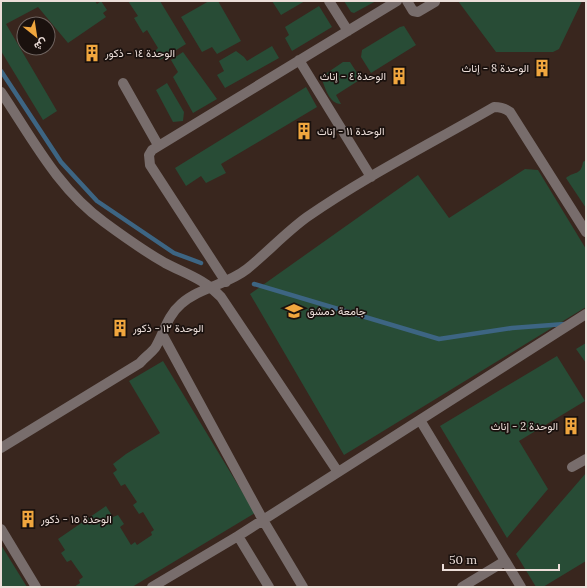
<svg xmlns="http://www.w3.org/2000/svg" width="587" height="588" viewBox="0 0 587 588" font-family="Lora,Vazirmatn,serif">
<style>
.green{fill:#284c36}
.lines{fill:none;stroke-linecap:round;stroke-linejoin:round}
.stream{stroke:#3d6583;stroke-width:4.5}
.minor{stroke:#786d6c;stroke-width:10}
.labels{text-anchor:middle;stroke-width:3.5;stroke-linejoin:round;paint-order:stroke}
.poi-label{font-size:11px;fill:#ecded9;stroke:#1a110e;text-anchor:start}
</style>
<rect width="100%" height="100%" fill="#39261e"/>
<!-- green -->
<path class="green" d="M4,1h91l2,3 4,-3 6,9 -4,3 3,4 -38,26 -30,-36 -32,17 51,87 -14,9 -42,-69v-48z
M128,1h32l26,43 -26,16 -5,-9 3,-3 -11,-18 -4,3 -9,-15 4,-2z
M209,1h9l23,40 -24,13 -5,-7 -10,5 -21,-35z
M272,1h33l-24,14z
M344,1h32l-22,12 -3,-1z
M458,1h124l-23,48 -6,3h-57z
M319,6l13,21 -40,24 -7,-13 4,-3 -4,-8z
M404,26l12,19 -45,28 -10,-16 1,-7 38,-23z
M272,46l7,12 -54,30 -8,-13 7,-4 -5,-10 17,-10 8,6 3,4z
M183,52l34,47 -24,14 -20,-36 5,-5 -7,-12z
M343,62h7l11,17 -25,16 5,9c-12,0 -16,-17 -20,-27z
M167,83l17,29 -1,9 -10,1 -17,-32z
M306,87l11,20 -96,57 5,9 -20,10 -5,-7 -15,10 -11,-18z
M586,160v48l-20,-30c8,-7 15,-2 17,-16z
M525,169l13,1 48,79v58l-242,148 -94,-161 168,-119 31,43z
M586,343v20l-10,-14z
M557,356l28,45 -66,40 29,48 -41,49 -67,-112z
M163,361l92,152 -123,74h-58l6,-4 -1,-3 4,-3 -12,-17 -4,2 -6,-9 4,-3 -7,-11 48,-33 7,11 5,-2 6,9 -4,3 11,18 4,-3 2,3 15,-10 -1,-3 3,-2 -11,-18 -4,2 -6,-9 4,-3 -12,-18 -4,2 -8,-13 4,-3 -4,-6 13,-10 34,-21 -31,-52z
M586,473v88l-43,26h-7l-20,-33z
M1,545l26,42h-26z"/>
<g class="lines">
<!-- stream -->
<path class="stream" d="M1,71l60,91 36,39 77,52 27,10
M254,284l185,55 73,-11 53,-4"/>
<!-- minor -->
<path class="minor" d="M329,1l19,30
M407,1l6,10 5,1 17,-10
M299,60l72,117
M123,83l35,62
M1,92c31,46 57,97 103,130 19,14 40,29 61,41 21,11 39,16 56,34l117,175
M226,282l-76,-117 -1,-10 3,-5 245,-149
M162,334l101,186 40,67
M420,420l101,167
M1,448l139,-85c4,-5 11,-10 15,-15 9,-15 12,-32 26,-44 19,-17 46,-19 66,-35 21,-17 38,-36 60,-52 59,-41 125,-74 187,-110 7,0 11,1 16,5l76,120
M572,467l14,-8
M1,529l35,58
M238,536l31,51
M152,587l86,-51 348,-222
M462,587l43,-26"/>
</g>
<!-- icons -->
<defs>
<g id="building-bare" transform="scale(1.38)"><path d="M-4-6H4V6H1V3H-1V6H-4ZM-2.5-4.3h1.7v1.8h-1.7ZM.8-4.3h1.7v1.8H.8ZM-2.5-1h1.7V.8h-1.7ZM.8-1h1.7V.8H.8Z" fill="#f0a63e" stroke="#1a110e" stroke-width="2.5" paint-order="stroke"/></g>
<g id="university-bare" transform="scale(1.38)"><path d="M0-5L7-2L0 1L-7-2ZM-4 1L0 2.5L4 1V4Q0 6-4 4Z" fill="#f0a63e" stroke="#1a110e" stroke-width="2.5" paint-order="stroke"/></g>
</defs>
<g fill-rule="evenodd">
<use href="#building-bare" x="92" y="53"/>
<use href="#building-bare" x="542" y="68"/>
<use href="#building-bare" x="399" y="76"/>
<use href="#building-bare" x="304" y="131"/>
<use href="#university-bare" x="294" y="311"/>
<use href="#building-bare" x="120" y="328"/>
<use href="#building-bare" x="571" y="426"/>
<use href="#building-bare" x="28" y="519"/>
</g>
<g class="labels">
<!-- poi labels -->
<g class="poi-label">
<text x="105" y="57">الوحدة ١٤ - ذكور</text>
<text x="529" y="72" text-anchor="end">الوحدة 8 - إناث</text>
<text x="386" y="80" text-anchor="end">الوحدة ٤ - إناث</text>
<text x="317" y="135">الوحدة ١١ - إناث</text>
<text x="307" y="315">جامعة دمشق</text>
<text x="133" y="332">الوحدة ١٢ - ذكور</text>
<text x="558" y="430" text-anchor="end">الوحدة 2 - إناث</text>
<text x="41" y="523">الوحدة ١٥ - ذكور</text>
</g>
</g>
<!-- border -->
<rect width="587" height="588" fill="none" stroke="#ecded9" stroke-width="4"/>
<!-- north arrow -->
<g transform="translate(36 36) rotate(150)"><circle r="19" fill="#1a110e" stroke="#6e635f"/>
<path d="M0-3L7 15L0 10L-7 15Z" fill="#f0a63e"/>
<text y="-6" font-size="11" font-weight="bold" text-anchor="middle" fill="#ecded9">ش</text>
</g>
<!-- scale -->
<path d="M443 564v6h116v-6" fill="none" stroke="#ecded9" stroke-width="2"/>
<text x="449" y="564" font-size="12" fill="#ecded9" stroke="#1a110e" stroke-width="3" paint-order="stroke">50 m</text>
</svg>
